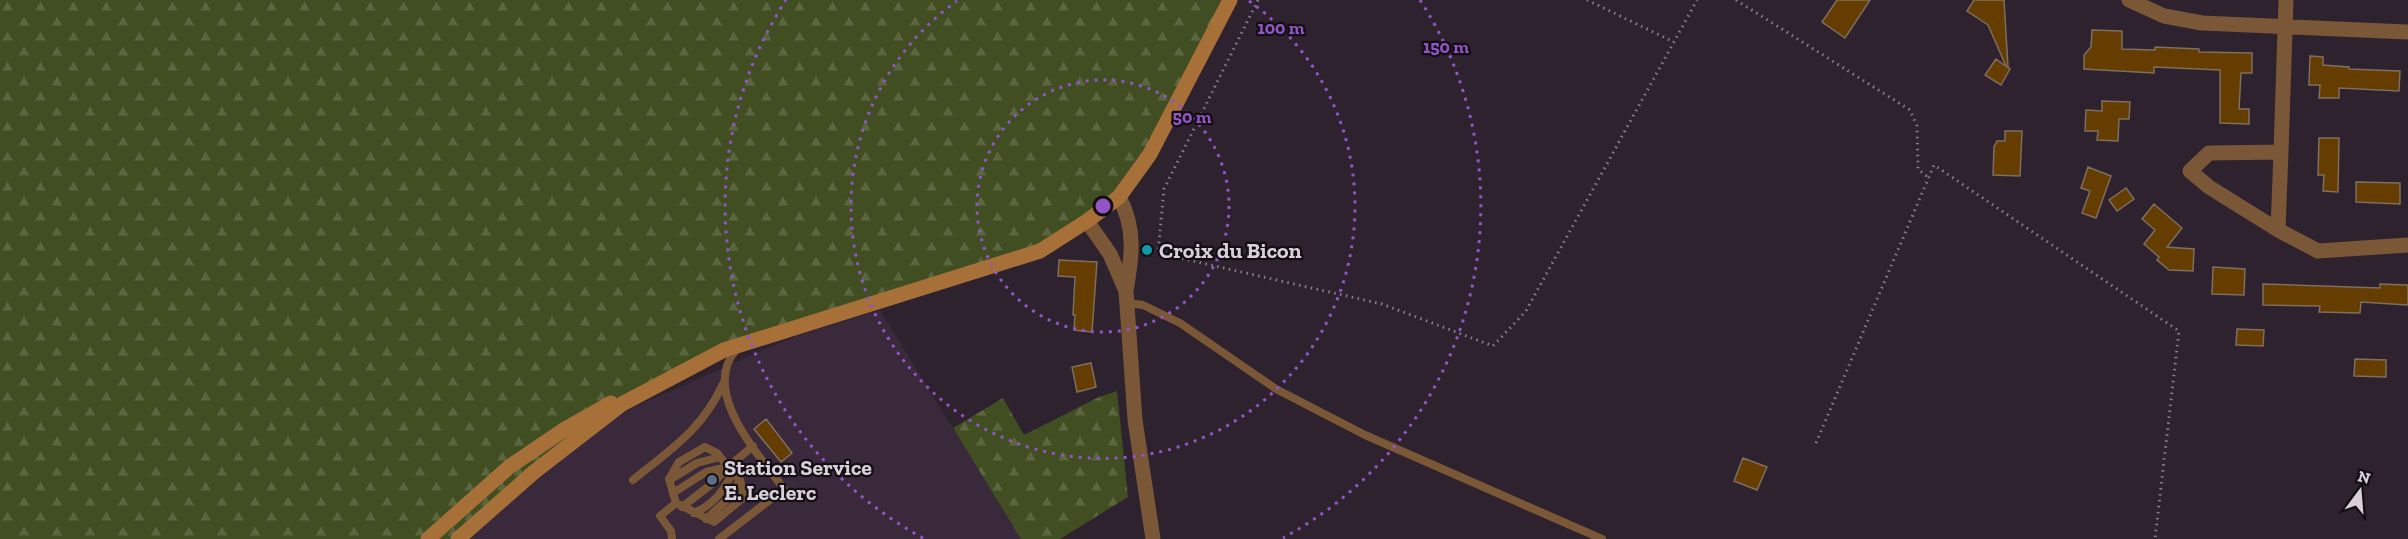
<svg xmlns="http://www.w3.org/2000/svg" width="2408" height="539" viewBox="0 0 2408 539" font-family="'Zilla Slab',serif">
<style>
.built{fill:#3a293b}
.forest{fill:url(#forest-firs)}
.building{fill:#653d00;stroke:#7d6e5f;stroke-width:1.5}
.lines{fill:none;stroke-linecap:round;stroke-linejoin:round}
.path{stroke:#897f8a;stroke-width:3;stroke-dasharray:1.5 4.5;stroke-linecap:butt}
.service{stroke:#7a5736;stroke-width:8}
.minor{stroke:#7a5736;stroke-width:15}
.tertiary{stroke:#7a5736;stroke-width:15}
.secondary{stroke:#a87039;stroke-width:15}
.ring{fill:none;stroke:#9255c5;stroke-width:3;stroke-dasharray:3 6}
.culture-dot{fill:#0f9aa8;stroke:#130e13;stroke-width:2}
.service-dot{fill:#5c6f8a;stroke:#130e13;stroke-width:2}
.labels{text-anchor:middle;stroke-width:4.5;stroke-linejoin:round;paint-order:stroke}
.poi-label{font-size:22px;font-weight:bold;fill:#d8d0d8;stroke:#130e13;text-anchor:start}
.centre{fill:#9255c5;stroke:#130e13;stroke-width:3}
.ring-label{font-size:18px;text-anchor:middle;font-weight:bold;fill:#9255c5;stroke:#130e13;stroke-width:4.5;stroke-linejoin:round;paint-order:stroke}
</style>
<defs>
<pattern id="forest-firs" width="22" height="20" patternUnits="userSpaceOnUse" patternTransform="scale(1.5)"><rect width="22" height="20" fill="#404e22"/><path d="M5 1l3.5 6h-7zM16 11l3.5 6h-7z" fill="#5b6641"/></pattern>
</defs>
<rect width="100%" height="100%" fill="#2e222f"/>
<!-- built -->
<path class="built" d="M880,310l141,229h-557l95,-85 73,-46 161,-71z"/>
<!-- forest -->
<path class="forest" d="M0,0h1230l-100,182 -90,69 -316,99 -102,54 -164,135h-458z
M1117,391l11,106 -68,42h-39l-68,-111 50,-30 21,37 75,-38z"/>
<!-- building -->
<path class="building" d="M1837,0h33l-25,38 -23,-16z
M1974,0h30l4,67 2,2 -9,16 -16,-10 11,-16 10,7 -18,-41 -21,-14z
M2092,30l30,1v18l33,1v-3l44,2v3l53,1v20h-11l-2,36h10v15l-29,-1v-53l-66,-3v6l-70,-4v-14l7,-8z
M2310,56l13,1v8l26,2v2l51,2 -1,20 -60,-3v10h-20l1,-13h-11z
M2102,101l28,1 -1,17h-10l-1,22 -21,-1 1,-9h-13l1,-21 16,1z
M2005,131h17l-2,45 -27,-1 1,-28 3,-6h8z
M2319,138h20l-1,54 -15,-1 1,-16h-6z
M2088,167l23,9 -15,42 -14,-5 8,-22 -9,-3z
M2356,182l44,1v21l-44,-2z
M2126,188l8,11 -17,12 -8,-11z
M2154,204l28,24 -15,19 27,2 -1,22 -24,-1 -12,-10 2,-3 -15,-13 11,-14 -13,-11z
M1059,260l38,2 -5,70 -18,-2 1,-15h-2l2,-38 -17,-1z
M2213,267l32,2 -1,26 -32,-1z
M2263,284l117,4v-4l28,1v20l-47,-3 -1,11 -41,-1 1,-6 -57,-1z
M2237,329l27,1 -1,16 -27,-1z
M2355,359l31,1v17l-32,-1z
M1091,363l5,24 -19,5 -5,-25z
M766,419l26,34 -11,9 -27,-33z
M1743,458l24,9 -10,23 -23,-9z"/>
<g class="lines">
<!-- path -->
<path class="path" d="M1258,0l-94,189 -6,64 224,51 111,42 33,-35 171,-311
M1587,0l87,42
M1736,0l174,110 7,16 1,43 11,9
M1816,443l118,-278 245,166 -24,208"/>
<!-- service -->
<path class="service" d="M1128,303l15,2 37,18 96,66 89,46 237,104
M671,479l26,-16 23,-6
M633,480c38,-31 69,-50 90,-96
M673,493l33,-21 22,-5
M676,503l38,19 30,-25 -4,-17 -12,-13
M682,507l31,-24 14,-15
M694,513c20,-9 29,-21 39,-41
M706,519l21,-19 13,-20
M672,539l-1,-8 -11,-15 16,-13 -7,-24 10,-17 26,-15 12,6 11,14 25,-21
M719,539l65,-50c-25,-34 -84,-97 -48,-139"/>
<!-- minor -->
<path class="minor" d="M2129,0l35,16 38,7 206,9
M2286,0l-5,152 -72,1 -19,18 19,16 69,43 40,21 90,-6
M2278,230l3,-78"/>
<!-- tertiary -->
<path class="tertiary" d="M1119,197c17,31 13,60 7,94
M1087,221l23,33 16,37 9,129 18,119"/>
<!-- secondary -->
<path class="secondary" d="M428,539l81,-72 56,-38 46,-26
M458,539l76,-67 88,-68 102,-54 316,-99 47,-30 32,-24 31,-43 80,-154"/>
</g>
<!-- distance rings -->
<g class="ring">
<circle cx="1103" cy="206" r="126"/>
<path d="M1249 1A252 252 0 1 1 957 1"/>
<path d="M923 538A378 378 0 0 1 786 0M1420 0A378 378 0 0 1 1283 538"/>
</g>
<!-- markers -->
<circle class="culture-dot" cx="1147" cy="250" r="6"/>
<circle class="service-dot" cx="712" cy="480" r="6"/>
<g class="labels">
<!-- poi labels -->
<g class="poi-label">
<text x="1159" y="258">Croix du Bicon</text>
<text x="724" y="475">Station Service<tspan x="724" dy="25">E. Leclerc</tspan></text>
</g>
</g>
<circle cx="1103" cy="206" r="9" class="centre"/>
<g class="ring-label">
<text x="1281" y="34">100 m</text>
<text x="1446" y="53">150 m</text>
<text x="1192" y="123">50 m</text>
</g>
<!-- north arrow -->
<g transform="translate(2360 491) rotate(16)" stroke="#130e13" stroke-width="4.5" paint-order="stroke">
<path d="M0-4.5L10 22L0 15L-10 22Z" fill="#d8d0d8"/>
<text y="-9" font-size="16" font-weight="bold" text-anchor="middle" fill="#d8d0d8">N</text>
</g>
</svg>
